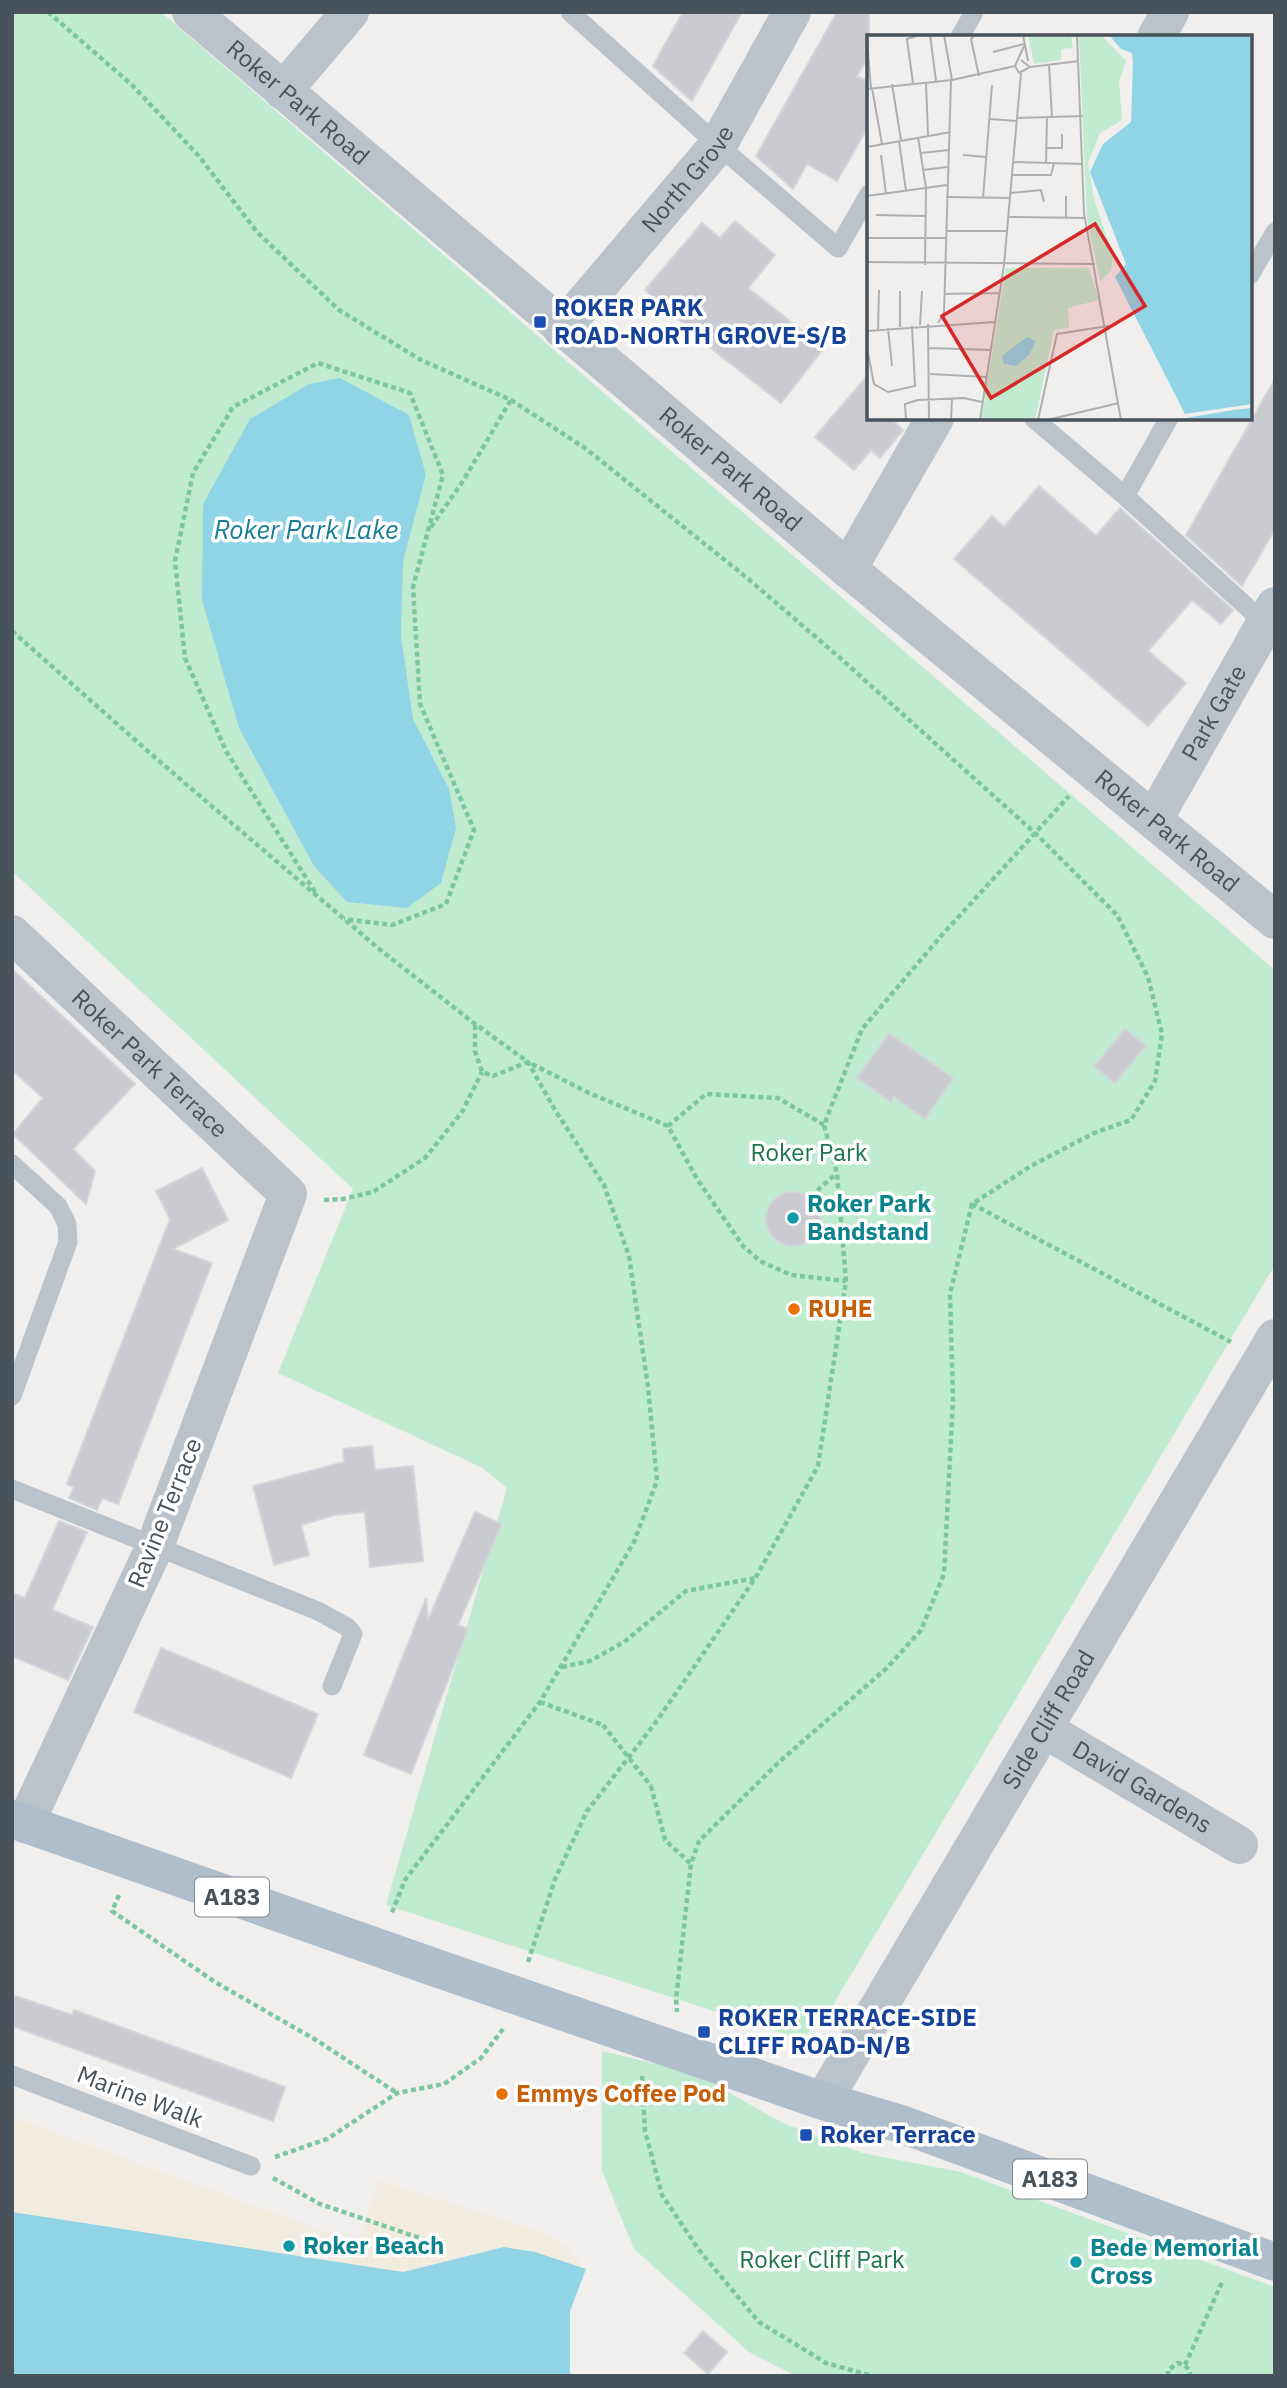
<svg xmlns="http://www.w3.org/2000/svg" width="1287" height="2388" viewBox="0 0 1287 2388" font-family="'IBM Plex Sans',sans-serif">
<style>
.green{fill:#c0ebd0}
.sand{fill:#f1ebe0}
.water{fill:#90d4e5}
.building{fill:#c9cbd1;stroke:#d3d5d9;stroke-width:2}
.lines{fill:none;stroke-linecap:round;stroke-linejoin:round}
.path{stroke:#7ac7a0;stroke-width:4.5;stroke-dasharray:5 3.5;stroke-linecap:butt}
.service{stroke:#bbc3ca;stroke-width:19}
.minor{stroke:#bbc3ca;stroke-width:38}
.tertiary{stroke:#bbc3ca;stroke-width:38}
.primary{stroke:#b0becb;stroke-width:38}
.path-bridge{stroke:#7ac7a0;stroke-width:4.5;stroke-dasharray:5 3.5;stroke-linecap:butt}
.primary-bridge{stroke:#b0becb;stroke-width:38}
.transit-dot{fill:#1a4fb4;stroke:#fff;stroke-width:2.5}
.culture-dot{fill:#0f9aa8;stroke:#fff;stroke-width:2.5}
.food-dot{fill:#e8710a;stroke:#fff;stroke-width:2.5}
.labels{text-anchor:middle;stroke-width:7;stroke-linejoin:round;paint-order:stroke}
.shield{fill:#fff;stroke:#7f868c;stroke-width:2}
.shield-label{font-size:23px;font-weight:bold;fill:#48525a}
.street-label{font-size:24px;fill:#48525a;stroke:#fff}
.transit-label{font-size:24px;font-weight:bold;fill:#164399;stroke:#fff;text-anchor:start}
.park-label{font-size:24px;fill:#1e7649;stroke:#fff}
.culture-label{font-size:24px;font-weight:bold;fill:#0d838f;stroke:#fff;text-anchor:start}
.food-label{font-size:24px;font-weight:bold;fill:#c56008;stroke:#fff;text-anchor:start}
.water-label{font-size:26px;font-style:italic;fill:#177d97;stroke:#fff}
.inset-road{fill:none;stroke:#adb0b3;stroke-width:2}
.view{fill:#d62828;fill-opacity:0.15;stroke:#d62828;stroke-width:3.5}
.inset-edge{fill:none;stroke:#48525a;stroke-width:3.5}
</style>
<rect width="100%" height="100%" fill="#f1eeee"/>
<!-- green -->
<path class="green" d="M12,12h149l1114,958v295l-451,755 -24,19 -414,-134 121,-417 -24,-20 -205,-95 75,-184 -341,-318z
M602,2051l90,21 91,51 79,30 99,19 314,115v89h-479l-47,-24 -115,-103 -32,-78z"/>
<!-- sand -->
<path class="sand" d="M12,2117l347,127 19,-64 169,54 21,14 18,21 -16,42v65h-558z"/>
<!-- water -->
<path class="water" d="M340,378l69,37 17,60 -23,86 -2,75 12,83 36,70 7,39 -15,55 -34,25 -60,-6 -33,-36 -75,-138 -37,-128 1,-96 47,-85 59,-35z
M12,2212l391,60 101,-25 31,5 51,17 -16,42v65h-558z"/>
<!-- building -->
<path class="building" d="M683,12h59l-50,89 -39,-35z
M837,12h32v44l-12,20 12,6v43l-32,56 -30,-17 -14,25 -37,-33z
M735,221l40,34 -27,33 76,60 -43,55 -64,-50 -72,-63 57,-67 18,15z
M869,374v44h21l13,12 -23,28 -9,-8 -17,20 -39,-33z
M1275,379v150l-33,57 -56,-51z
M1039,486l57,50 24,-28 113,102 -12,14 -29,-24 -44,51 38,32 -38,43 -194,-167 38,-43 12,11z
M12,969l123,115 -62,65 22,22 -9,33 -73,-70 30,-36 -31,-28z
M1125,1029l21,17 -31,37 -21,-17z
M889,1033l64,45 -28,41 -31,-22 -3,5 -34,-24z
M202,1168l26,52 -55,29 39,14 -94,241 -16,-6 -5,12 -28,-12 5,-11 -7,-3 103,-265 -14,-28z
M766 1219a27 27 0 1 1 54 0a27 27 0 1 1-54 0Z
M372,1446l3,24 38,-4 10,95 -53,6 -5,-55 -30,3 -34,10 8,30 -35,10 -21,-79 91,-24 -1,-13z
M475,1512l27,12 -44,101 10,4 -57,145 -47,-19 62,-157 2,22z
M59,1521l28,11 -35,78 41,17 -25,53 -56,-24v-63l13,5z
M161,1648l157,66 -27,64 -157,-66z
M12,1995l60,20 2,-5 211,77 -12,34 -261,-95z
M703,2331l24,21 -19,22 -24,-21z"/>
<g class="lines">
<!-- path -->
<path class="path" d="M48,12l84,73 66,70 59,77 82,78 82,50 90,40 74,48 161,129 93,80 196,176 82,82 31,62 14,57 -7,47 -24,39 -37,13 -63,33 -59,38 -22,90 3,105 -9,175 -23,56 -34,38 -108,94 -80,79 -8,23 -15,135 1,13
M431,527l32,-46 48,-81
M12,631l147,130 219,187 97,76 53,38 27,48 49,75 25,71 19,131 9,94 -23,61 -94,160 -135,178 -14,35
M315,892l-89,-141 -41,-93 -10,-97 18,-88 40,-66 85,-44 92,30 33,82 -30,112 7,117 54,126 -28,74 -54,21 -48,-6
M475,1025v26l7,21 11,4 35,-14 61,31 79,33 29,53 46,67 17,15 31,14 55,6
M668,1126l38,-32 72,4 46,27
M811,1196l25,-22
M324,1200l19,-1 30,-7 52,-34 37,-46 20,-40
M972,1204l259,138
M562,1667l28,-6 34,-19 62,-51 69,-13
M540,1702l63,23
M651,1786l14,54 26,24
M119,1895l-7,16 103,71 101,58 81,53
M528,1962l27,-83 32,-68 69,-89 100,-145 62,-111 28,-185 -9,-108 -13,-48 38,-96 79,-93 128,-140
M642,2076l3,55 17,64 37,55 60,72 67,41 46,13
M275,2157l52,-18 70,-46 47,-9 37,-26 22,-29
M273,2178l47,26 123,42
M1185,2365l38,-85
M1168,2376v-6l10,-7c7,2 12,5 12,13"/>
<!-- service -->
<path class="service" d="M570,12l148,133 120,103 31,-54
M960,37l14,-25
M1250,275l25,-43
M1033,418l92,78 144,131
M1125,496l44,-78
M12,1164l46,42 9,18 1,18 -56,154
M12,1489l306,122 29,16 6,7 -21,52
M12,2075l239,91"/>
<!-- minor -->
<g class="minor">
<path d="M1156,37l14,-25"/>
<path d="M283,91l67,-79"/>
<path id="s1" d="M562,329l156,-184 74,-133"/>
<path d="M848,569l87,-151"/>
<path id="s2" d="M1154,819l121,-213"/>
<path id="s3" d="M12,934l276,260 -133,352 -130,278"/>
<path id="s4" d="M1044,1729l195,116"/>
</g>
<!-- tertiary -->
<g class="tertiary">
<path id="s5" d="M191,12l657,557 427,351"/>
<path id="s6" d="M823,2101l452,-763"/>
</g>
<!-- primary -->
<path class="primary" d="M12,1819l427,150
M573,2015l250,86 78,23 374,138"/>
<!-- path-bridge -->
<path class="path-bridge" d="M603,1725l48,61"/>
<!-- primary-bridge -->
<path class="primary-bridge" d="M439,1969l134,46"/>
</g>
<!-- markers -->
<g class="transit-dot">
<rect x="533" y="315" width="14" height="14" rx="3.5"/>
<rect x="697" y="2025" width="14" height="14" rx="3.5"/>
<rect x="799" y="2128" width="14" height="14" rx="3.5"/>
</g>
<g class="culture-dot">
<circle cx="793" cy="1218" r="7"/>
<circle cx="289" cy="2246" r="7"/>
<circle cx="1076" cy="2262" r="7"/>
</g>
<g class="food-dot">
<circle cx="794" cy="1309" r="7"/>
<circle cx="502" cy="2094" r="7"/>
</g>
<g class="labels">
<!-- shield labels -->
<g class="shield">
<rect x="195" y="1877.5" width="74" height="39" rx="5"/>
<rect x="1013" y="2159.5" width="74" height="39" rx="5"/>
</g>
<g class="shield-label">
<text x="232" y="1905">A183</text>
<text x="1050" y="2187">A183</text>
</g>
<!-- street labels -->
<g class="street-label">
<text dy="8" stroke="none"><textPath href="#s5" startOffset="140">Roker Park Road</textPath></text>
<text dy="8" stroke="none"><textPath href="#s1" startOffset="196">North Grove</textPath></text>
<text dy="8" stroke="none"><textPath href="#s5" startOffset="707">Roker Park Road</textPath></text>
<text dy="8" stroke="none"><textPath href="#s2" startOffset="122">Park Gate</textPath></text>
<text dy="8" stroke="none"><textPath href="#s5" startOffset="1274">Roker Park Road</textPath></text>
<text dy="8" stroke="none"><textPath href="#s3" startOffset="189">Roker Park Terrace</textPath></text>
<text transform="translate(165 1513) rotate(-68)" y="8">Ravine Terrace</text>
<text dy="8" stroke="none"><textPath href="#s6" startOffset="443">Side Cliff Road</textPath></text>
<text dy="8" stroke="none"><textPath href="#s4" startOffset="114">David Gardens</textPath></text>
<text transform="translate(140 2097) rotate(21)" y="8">Marine Walk</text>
</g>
<!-- transit labels -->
<g class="transit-label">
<text x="554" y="316">ROKER PARK<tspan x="554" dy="28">ROAD-NORTH GROVE-S/B</tspan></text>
<text x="718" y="2026">ROKER TERRACE-SIDE<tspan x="718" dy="28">CLIFF ROAD-N/B</tspan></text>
<text x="820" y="2143">Roker Terrace</text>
</g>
<!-- park labels -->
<g class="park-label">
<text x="809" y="1161">Roker Park</text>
<text x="822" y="2268">Roker Cliff Park</text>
</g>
<!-- culture labels -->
<g class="culture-label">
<text x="807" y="1212">Roker Park<tspan x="807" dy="28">Bandstand</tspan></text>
<text x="303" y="2254">Roker Beach</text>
<text x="1090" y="2256">Bede Memorial<tspan x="1090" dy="28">Cross</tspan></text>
</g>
<!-- food labels -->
<g class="food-label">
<text x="808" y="1317">RUHE</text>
<text x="516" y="2102">Emmys Coffee Pod</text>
</g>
<!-- water labels -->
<g class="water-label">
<text x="306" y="539">Roker Park Lake</text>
</g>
</g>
<!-- overview -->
<g transform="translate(867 35)">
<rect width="385" height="385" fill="#f1eeee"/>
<path d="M161,0h43l2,13 -12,1v11l-27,4zM212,0h22l25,26 -7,20 3,39 -22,13 -12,30 6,36 19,56 -2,16 -11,10 -13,-63zM139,233h83l10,32 -31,8 1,20 -15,2 -19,90h-54z" fill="#c0ebd0"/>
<path d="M242,0h143v369l-67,10 -70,-137 11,-13 -36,-92 13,-28 28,-22 2,-60 -1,-9 -11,-4zM160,302l9,4 -7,14 -13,11 -12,-2 -2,-8zM385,373v12l-72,-1 53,-9z" fill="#90d4e5"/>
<path class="inset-road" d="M63,0l6,46M77,0l8,45M108,0l-4,4 8,37M156,0l5,26M210,0l7,178 37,207M0,4l4,50M126,17l31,-8M154,25l9,7 -11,6 -4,-7 9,-20M182,30l3,52M163,32l49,-6M59,47l2,53M46,48l-6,-44 12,-4M25,49l9,56M5,53l10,56M0,54l85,-9 63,-14M150,83l66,-2M123,84l27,2M51,102l8,51 -1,77M32,106l7,50M0,112l84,-15M179,113h16v-14M54,118l28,-3M14,120l5,39M96,120l23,2M146,127l69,2M179,128l1,-46M56,135l24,-3M145,140h39l3,-12M144,158l30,-3 3,12M0,161l80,-11M199,161v22M79,162l64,1M116,163l9,-113M9,180l50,1M142,182l76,1M79,196h61M0,203h79M0,227l228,2M33,256v36M77,259l55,-1M71,288l6,-10 7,-233M61,289l1,96M53,290l2,-34M21,293l4,38M11,294l1,-39M0,296l128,-9M0,313l7,36 14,8 27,-6 -3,-60M62,313l62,2M63,339l56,3M39,385l-1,-16 13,-4 46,-2 18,4M84,385l1,-22M113,385l24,-155 17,-192M171,385l19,-86 51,-8M180,385l72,-17"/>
<path class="view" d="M228,189l50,82 -154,92 -49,-82z"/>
<rect width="385" height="385" class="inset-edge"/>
</g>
<!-- border -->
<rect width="1287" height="2388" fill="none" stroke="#48525a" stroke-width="28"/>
</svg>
